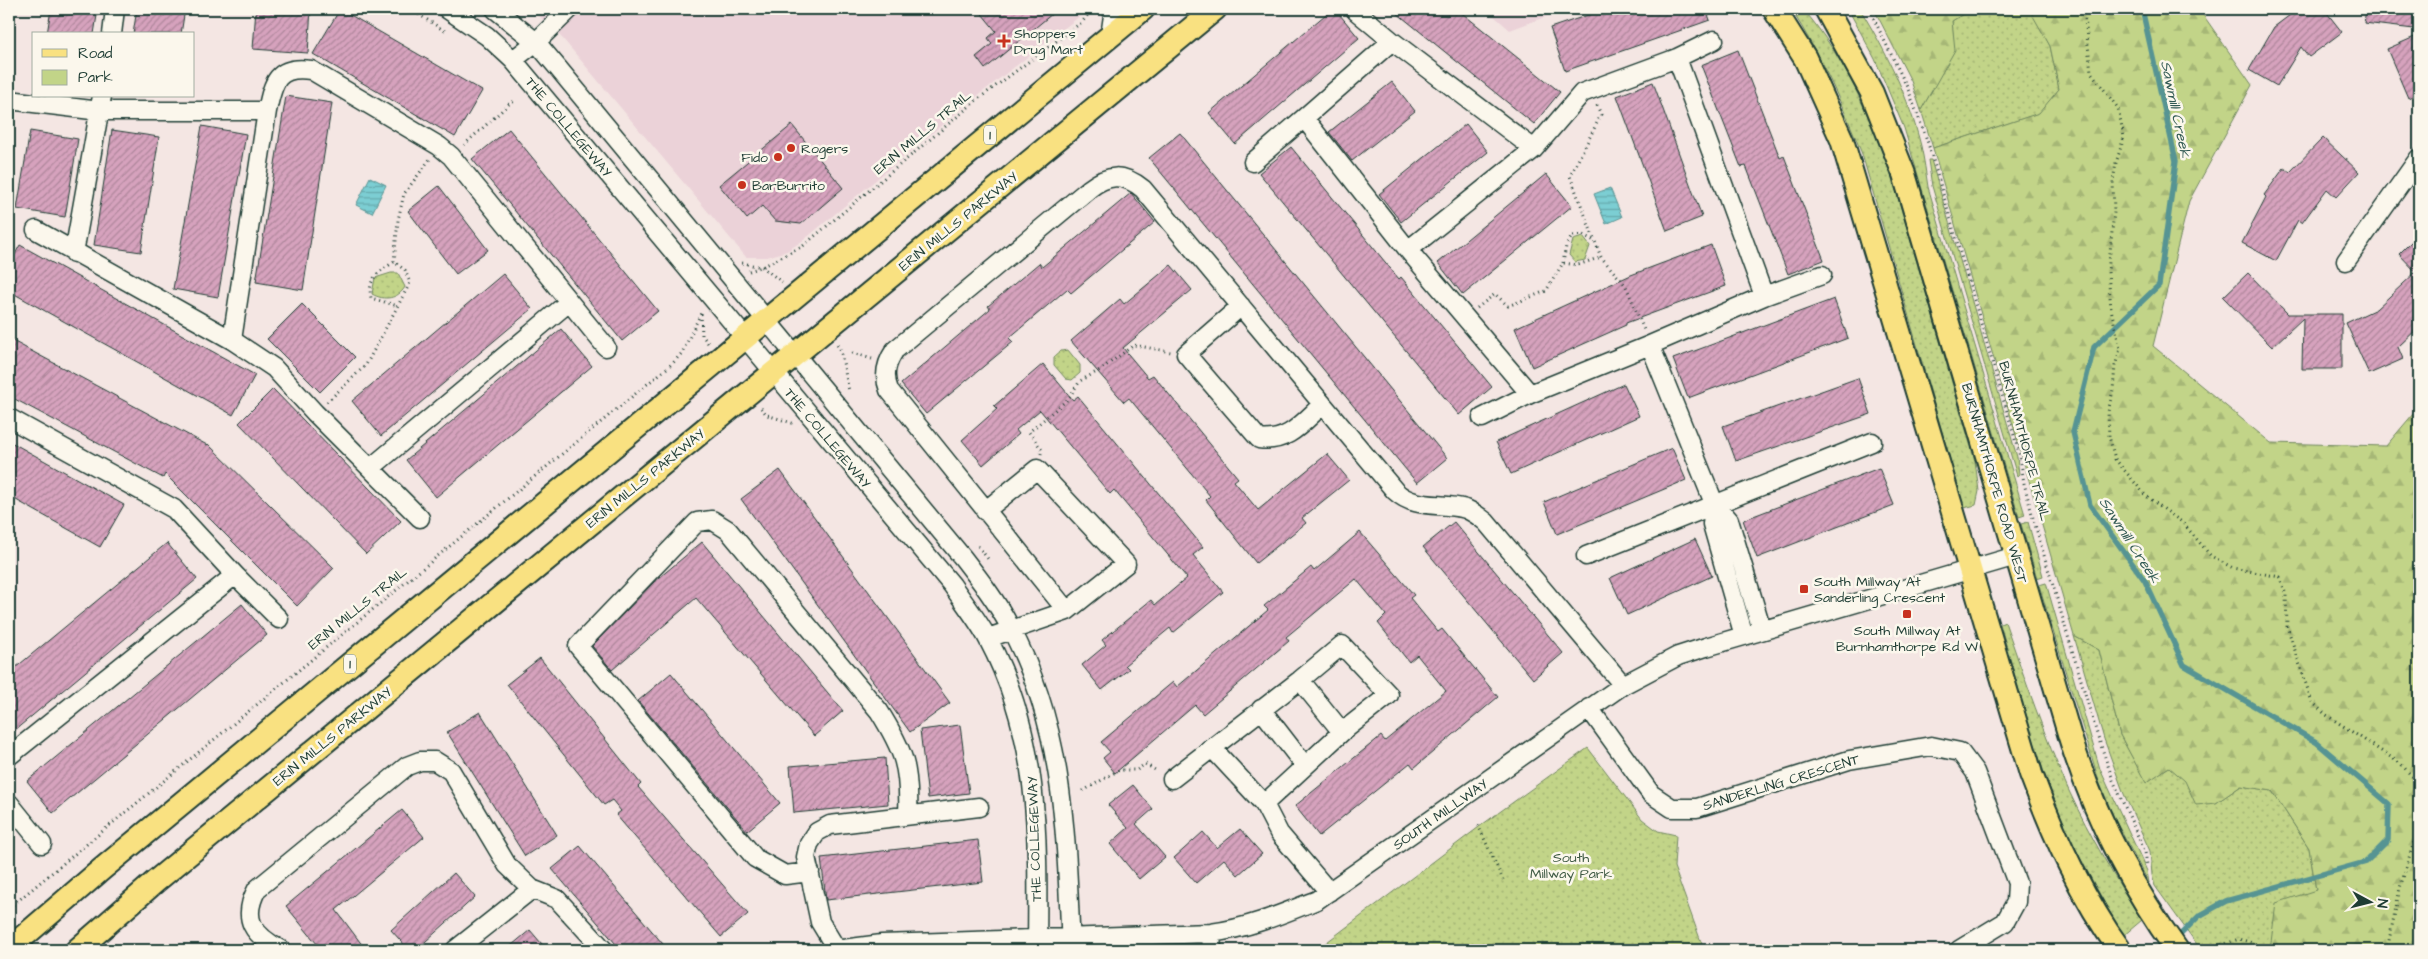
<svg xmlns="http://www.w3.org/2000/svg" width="2428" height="959" viewBox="0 0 2428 959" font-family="'Architects Daughter',sans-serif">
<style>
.built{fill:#ebd2d8}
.green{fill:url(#green-dots);stroke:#70885e}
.forest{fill:url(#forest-firs);stroke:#70885e}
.water{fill:url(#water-rules);stroke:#579493}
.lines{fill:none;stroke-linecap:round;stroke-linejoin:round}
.stream{stroke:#579493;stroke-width:5.5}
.building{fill:url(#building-hatch);stroke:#1f3d34}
.minor-casing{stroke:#1f3d34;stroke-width:21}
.major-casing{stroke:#1f3d34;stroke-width:26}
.path{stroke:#1f3d34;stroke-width:3;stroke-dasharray:1 4;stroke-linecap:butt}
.minor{stroke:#fbf7ec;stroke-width:18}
.major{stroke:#f9e181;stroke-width:22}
.poi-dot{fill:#c8321e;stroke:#fbf7ec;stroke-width:2}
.labels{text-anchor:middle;stroke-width:5;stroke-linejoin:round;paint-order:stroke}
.shield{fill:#fbf7ec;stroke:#61756b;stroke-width:1}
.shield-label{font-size:12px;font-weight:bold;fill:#1f3d34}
.poi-label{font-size:14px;fill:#1f3d34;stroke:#fbf7ec;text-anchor:start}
.street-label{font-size:14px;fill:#1f3d34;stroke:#fbf7ec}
.park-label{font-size:14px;fill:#405b45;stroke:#fbf7ec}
.water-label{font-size:15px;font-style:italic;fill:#325a54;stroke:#fbf7ec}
</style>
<defs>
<pattern id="green-dots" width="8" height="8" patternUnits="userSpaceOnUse" patternTransform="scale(1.25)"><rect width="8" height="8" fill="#c2d488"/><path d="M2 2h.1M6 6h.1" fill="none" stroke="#a6b776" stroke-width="1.8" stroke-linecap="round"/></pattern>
<pattern id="forest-firs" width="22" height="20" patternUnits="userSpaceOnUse" patternTransform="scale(1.25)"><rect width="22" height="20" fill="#c2d488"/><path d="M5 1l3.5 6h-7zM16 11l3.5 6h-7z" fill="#a6b776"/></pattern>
<pattern id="water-rules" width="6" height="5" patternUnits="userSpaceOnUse" patternTransform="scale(1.25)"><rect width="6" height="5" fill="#7cced3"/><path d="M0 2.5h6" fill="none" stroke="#65a8ac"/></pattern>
<pattern id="building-hatch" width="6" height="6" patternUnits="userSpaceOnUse" patternTransform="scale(1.25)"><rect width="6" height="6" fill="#d6a2bd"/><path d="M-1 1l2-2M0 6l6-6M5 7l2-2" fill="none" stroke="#ad859a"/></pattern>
</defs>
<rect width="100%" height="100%" fill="#f4e6e3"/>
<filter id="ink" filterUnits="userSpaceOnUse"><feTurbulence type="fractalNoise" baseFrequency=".02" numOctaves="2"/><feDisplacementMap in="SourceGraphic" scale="10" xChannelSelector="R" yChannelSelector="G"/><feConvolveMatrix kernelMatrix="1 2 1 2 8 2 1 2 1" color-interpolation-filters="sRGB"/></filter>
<g filter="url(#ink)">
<!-- built -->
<path class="built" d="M532,9h557l-122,95 -162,135 -18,12 -20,6h-21l-183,-218z
M1486,9h80l-56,21z"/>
<!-- green -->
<path class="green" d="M1791,9h12c44,51 70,114 92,178l80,274 4,30 -3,14 -12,3 -102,-354c-20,-51 -42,-99 -71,-145z
M1848,9h12c26,42 49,89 61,137 3,13 5,28 7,41l97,328 -6,2 -115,-389 -29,-69z
M1971,9h59l20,37 9,43 -19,24 -107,35 -12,-38 33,-60 -2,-29z
M1928,160h3l86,297 2,17 -2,2 -85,-290z
M1583,237l7,9 -5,14 -10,2 -6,-7 4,-15z
M391,273h7l7,14c-7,12 -21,14 -33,7l3,-16z
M1068,350l12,15v8l-8,7 -6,-1 -12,-14v-8l7,-6z
M2028,522l15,54 -6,2 -16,-54z
M2046,583l54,186 47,102 2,12 -34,-63 -15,-36 -61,-199z
M2005,622c20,57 39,114 64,169 21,45 46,88 73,129l-19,16c-20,-37 -42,-73 -59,-112 -28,-64 -44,-133 -64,-200z
M2074,636l25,14 21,85 26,47 23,-15 47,36 25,-17 31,5 37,57 7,42 -46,54v6h-69l-46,-64 -3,-11 -2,-24 -26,-57 -20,-55z
M1588,748l54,71 16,12 18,4 -2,32 30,83h-384l-1,-2 164,-124z"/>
<!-- forest -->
<path class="forest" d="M1874,9h97l-19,12 3,29 -34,60 -10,-29z
M2029,9h170l53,76 -63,116 -36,145 118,97 115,3 33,-39v543h-149l6,-47 40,-13 -7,-42 -37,-57 -31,-5 -25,17 -20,2 -11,-24 -16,-14 -23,16 -26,-48 -21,-85 -25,-14 -141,-488 106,-35 20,-24 -9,-43z"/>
<!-- water -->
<path class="water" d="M370,177l16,8 -14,28 -16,-8z
M1610,188l12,29 -16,7 -12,-30z"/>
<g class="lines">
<!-- stream -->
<path class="stream" d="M2142,9l34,152 -17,124 -65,62 -21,85 17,73 55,76 39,84 132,77 73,62 -1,36 -22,22 -140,39 -27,15 -23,23"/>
</g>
<!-- building -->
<path class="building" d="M51,9h47l-4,25h-47z
M137,9h48l-4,25h-48z
M256,9h55l-3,44 -55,-4z
M340,9l142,82 -27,46 -142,-83z
M978,9h80l-73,60 -9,-12 16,-13 -4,-6 8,-7z
M1332,9h3l24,29 -124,106 -26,-31z
M1392,9h65l103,83 -26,32z
M1606,9h100l4,11 -145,51 -15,-43z
M2298,9h26l18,23 -33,25 -8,-10 -24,39 -28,-16 25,-43z
M2366,9h50l-2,20 -50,-6z
M2419,35v58l-11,5 -21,-49z
M1738,50l42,108 4,-2 40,104 -36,14 -42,-108 -5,1 -40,-102z
M1392,82l23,29 -63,50 -23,-29z
M1653,82l49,135 -35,14 -50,-135z
M286,96l46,7 -29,187 -47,-8z
M1466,124l22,28 -87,70 -22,-28z
M792,125l51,63 -42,36 -26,-3 -13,-15 -15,13 -28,-34z
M202,126l44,8 -28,163 -45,-8z
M509,129l149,182 -36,30 -150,-182z
M112,130l47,7 -18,115 -47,-7z
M30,131l48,8 -13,78 -48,-8z
M1180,133l267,325 -30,25 -268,-325z
M2323,138l36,34 -23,25 -9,-8 -25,34 -4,-3 -22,41 -34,-18 24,-46 -2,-2 20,-27 6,4z
M1291,147l108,132 2,-2 91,110 -33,28 -200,-242z
M1546,174l26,32 -109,89 -25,-32z
M439,186l49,64 -32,24 -48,-63z
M1131,193l24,29 -84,71 -4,-4 -58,49 4,4 -87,72 -25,-30 89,-75 -2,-3 51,-43 3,4z
M2419,234v93l-21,20 5,12 -34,15 -23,-51 30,-14 40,-37 -17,-18z
M20,245l235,130 -22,40 -224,-124v-26z
M1711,245l15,41 -100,37v2l-94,42 -17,-39 116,-53z
M1171,265l21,25 -69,58 25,30 5,-3 38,46 47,57 -4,3 24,29 69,-56 22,26 -47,38 4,5 -50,40 -50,-63 4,-4 -81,-98 -5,4 -53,-61 49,-42 4,5z
M2248,273l40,41h54v55h-40l1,-51 -31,29 -49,-50z
M503,274l29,35 -151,127 -29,-35z
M1834,299l14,39 -160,60 -15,-39z
M302,304l53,53 -35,35 -53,-53z
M561,329l31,37 -156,131 -30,-37z
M9,339l198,106 1,-1 126,124 -37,38 -132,-132 -2,4 -154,-82z
M1043,364l30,36 5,-4 125,151 -10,8 30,37 -50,41 -3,-5 -45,37 4,4 -27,21 -20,-25 24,-20 -4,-5 49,-40 4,5 32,-27 -73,-88 -4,4 -70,-84 -24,20 3,4 -36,31 -21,-25 35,-31 -3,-3z
M1858,378l13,36 -135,47 -13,-35z
M1624,384l15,32 -128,58 -15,-32z
M273,389l128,132 -35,33 -127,-131z
M9,441l115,64 -24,42 -91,-51z
M1672,448l14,32 -129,54 -13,-32z
M1879,468l15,37 -137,53 -14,-38z
M780,470l170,233 -40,29 -169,-233z
M1454,522l109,131 -30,26 -110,-132z
M1360,532l54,63 -4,3 28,34 4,-3 56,68 -84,71 -4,-5 -91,73 -24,-30 86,-70 4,5 61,-50 -29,-36 -8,7 -31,-39 8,-8 -30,-36 -70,58 3,4 -86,73 -8,-9 -80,68 -12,-15 7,-6 -9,-10 72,-60 4,5 91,-77 -4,-4 47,-39 3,4z
M1695,539l17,37 -85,39 -17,-37z
M702,542l141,169 -29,25 -118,-138 -84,72 -20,-24 62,-64z
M167,543l30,36 -188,156v-62z
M242,604l25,31 -214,178 -26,-32z
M540,658l101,126 -3,3 110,127 -27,23 -105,-122 5,-4 -9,-11 -8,5 -97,-121z
M671,673l109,130 -33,28 -109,-130z
M480,712l77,123 -32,21 -78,-124z
M960,725l9,68 -41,5 -8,-68z
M885,758l3,46 -94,9 -4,-47z
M1133,785l20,24 -17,15 29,33 -26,22 -29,-35 18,-16 -20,-23z
M402,810l22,27 -88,73 30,40h-44l-36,-44z
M1240,829l22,25 -24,21 -14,-16 -28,24 -22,-25 29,-26 14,16z
M978,840l5,42 -157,18 -5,-42z
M580,846l88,104h-47l-69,-81z
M454,873l21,24 -59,53h-7l-18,-20z
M530,930l17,20h-41z"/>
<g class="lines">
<!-- minor casing -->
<g class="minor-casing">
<path id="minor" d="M447,9l40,27 26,24 439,525c12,18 26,35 36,54 53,100 50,201 49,311
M495,9l41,33 22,26 405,490c17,22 34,44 47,69 55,102 56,210 61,322
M1356,11l36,30
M112,34l3,-25
M1110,36l4,-27
M1677,58l37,-18
M513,60l23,-18 34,-33
M9,100l91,11h167c6,-29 10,-46 44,-41l128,76 12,10 155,191
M267,111l-35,229 42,28 41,45 105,105
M1253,162l51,-44
M36,230l196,110
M1408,250l-104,-132 88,-77 142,108
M74,253l28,-157
M2346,261l73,-103
M1764,296l58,-21
M1241,306l-55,48 73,85c29,4 43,-16 63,-34
M1650,345l-120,49 -122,-144 126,-101 48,-56 95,-35 87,238 -114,49 64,158 15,17 33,110
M9,418l165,91 61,66 -226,181
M1482,418l48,-24
M372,467l197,-165
M1714,503l-2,21 32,112
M985,511l52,-42 89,95 -59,47
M1586,556l286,-114
M235,575l44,44
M988,638l79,-27 -178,-221c-6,-15 -3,-27 6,-40l194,-161c19,-15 34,-16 54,0l252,302c20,19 46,11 71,18 7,3 14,8 20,13l137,163
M1300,680l42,52
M1589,708l62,86 21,14h25l152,-48 82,-14 29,6 15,20 42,111 -1,19 -11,20 -46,28
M1261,709l44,57
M1172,779l40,-31
M9,803l33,41
M1264,804l78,-72 47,-37 -47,-50 -42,35 -88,68 52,56 15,29 50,59
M810,872l-25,3 -30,-17 -177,-212 119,-124 15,-2 16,10 151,181c25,40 31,57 29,104
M1211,933l1,17
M281,950c-28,-15 -40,-31 -24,-61l150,-123 13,-5h15l16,10 56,94 25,24
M455,950l77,-61 25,10 47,51
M835,950l47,-6 329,-11c38,-5 71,-19 106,-33l306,-215 55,-29 28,-9 310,-91
M837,950l-17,-28 -14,-65 3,-13 8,-12 13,-7 149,-18"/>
</g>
<!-- major casing -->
<g class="major-casing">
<path id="major" d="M1774,9l31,49 37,82 189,634c23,62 50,122 89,176
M1826,9l46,84 32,81 166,563c24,78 60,148 107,213
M9,949l93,-80 1041,-860
M77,950l79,-69 1059,-872"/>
</g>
<!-- path -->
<path class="path" d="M410,9l35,22
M1869,9l39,80 20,54 92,313 4,27 9,35 64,216 16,46 32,72 2,13
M2084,9l7,63 27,36 6,29 -8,26 -3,18 1,31 -6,60 3,37 9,40 -5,17 -2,24 -5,22 1,24 6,23 31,37 37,27 28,33 22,12 47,9 6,18 1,31 25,76 13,12 76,50 18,20
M529,11l2,-2
M1597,105l4,10 -31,61 31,81 25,29 18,44
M464,145l45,-41 8,-4
M394,262c-15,10 -27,16 -23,36l27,8
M742,263l20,4 20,15
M1563,263l3,-17 6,-10 11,-1 11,6
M749,271l13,-4 41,-21 174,-146 105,-78 11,-13
M1477,308l18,-14 13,12 38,-15 17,-28 15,2 23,-8
M701,314l1,21 6,8
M837,345l3,3 9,43
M852,353l20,6
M327,402l39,-37 44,-82 -5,-13 -11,-8 4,-42 6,-26 26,-35
M761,408l6,7 28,9
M1041,454l1,-4 -13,-18 39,-33 12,-18 20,-11 34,-25 37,7
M978,546l10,13
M1083,791l36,-21h18l8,-6 12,7
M1478,825l25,55
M9,908l664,-545 9,-10 20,-42
M2207,950l32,-11 38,11
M2387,950l13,-62 15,-50 4,-26"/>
<!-- minor -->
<use href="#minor" class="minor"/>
<!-- major -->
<use href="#major" class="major"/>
</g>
</g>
<!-- markers -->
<g class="poi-dot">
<path d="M1001.5 33.5h5v5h5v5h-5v5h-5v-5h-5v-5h5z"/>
<circle cx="791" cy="148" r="5"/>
<circle cx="778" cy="157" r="5"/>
<circle cx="742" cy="185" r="5"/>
<rect x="1799" y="584" width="10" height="10" rx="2.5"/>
<rect x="1902" y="609" width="10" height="10" rx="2.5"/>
</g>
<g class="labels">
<!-- shield labels -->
<g class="shield">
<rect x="984" y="125.5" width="12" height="19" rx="4"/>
<rect x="344" y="654.5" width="12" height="19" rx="4"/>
</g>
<g class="shield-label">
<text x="990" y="139">1</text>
<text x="350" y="668">1</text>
</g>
<!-- poi labels -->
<g class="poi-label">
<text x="1014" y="38">Shoppers<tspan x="1014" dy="16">Drug Mart</tspan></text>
<text x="801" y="153">Rogers</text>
<text x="768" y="162" text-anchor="end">Fido</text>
<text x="752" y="190">BarBurrito</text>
<text x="1814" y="586">South Millway At<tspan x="1814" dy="16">Sanderling Crescent</tspan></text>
<text x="1907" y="635" text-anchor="middle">South Millway At<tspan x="1907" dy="16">Burnhamthorpe Rd W</tspan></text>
</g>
<!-- street labels -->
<g class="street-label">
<text transform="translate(569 127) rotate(50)" y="5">THE COLLEGEWAY</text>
<text transform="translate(922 132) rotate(-40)" y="5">ERIN MILLS TRAIL</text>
<text transform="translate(958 221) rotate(-39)" y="5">ERIN MILLS PARKWAY</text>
<text transform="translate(828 438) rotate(50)" y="5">THE COLLEGEWAY</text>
<text transform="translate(2025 441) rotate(75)" y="5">BURNHAMTHORPE TRAIL</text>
<text transform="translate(645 478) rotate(-39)" y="5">ERIN MILLS PARKWAY</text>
<text transform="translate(1995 483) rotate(74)" y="5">BURNHAMTHORPE ROAD WEST</text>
<text transform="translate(357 608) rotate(-39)" y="5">ERIN MILLS TRAIL</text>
<text transform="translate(332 736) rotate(-39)" y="5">ERIN MILLS PARKWAY</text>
<text transform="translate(1781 782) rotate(-17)" y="5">SANDERLING CRESCENT</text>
<text transform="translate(1440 814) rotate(-35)" y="5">SOUTH MILLWAY</text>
<text transform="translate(1034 839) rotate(-92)" y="5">THE COLLEGEWAY</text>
</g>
<!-- park labels -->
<g class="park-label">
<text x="1571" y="862">South<tspan x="1571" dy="16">Millway Park</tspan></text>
</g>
<!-- water labels -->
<g class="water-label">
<text transform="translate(2176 109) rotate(78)" y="5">Sawmill Creek</text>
<text transform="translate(2130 540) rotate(57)" y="5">Sawmill Creek</text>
</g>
</g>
<!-- margin -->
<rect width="2428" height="959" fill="none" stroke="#fbf7ec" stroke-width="30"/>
<rect x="15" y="15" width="2398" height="929" fill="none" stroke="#1f3d34" stroke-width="2" filter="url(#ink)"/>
<!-- legend -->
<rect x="32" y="32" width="162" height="65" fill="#fbf7ec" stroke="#a3ada2"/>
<rect x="42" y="49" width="25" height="8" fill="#f9e181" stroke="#a3ada2"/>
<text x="78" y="58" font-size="15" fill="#1f3d34">Road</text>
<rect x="42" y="70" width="25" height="15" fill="#c2d488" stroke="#a3ada2"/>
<text x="78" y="82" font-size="15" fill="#1f3d34">Park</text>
<!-- north arrow -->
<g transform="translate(2370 902) rotate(97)" stroke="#fbf7ec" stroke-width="4" paint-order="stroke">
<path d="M0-4L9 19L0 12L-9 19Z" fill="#1f3d34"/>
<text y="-8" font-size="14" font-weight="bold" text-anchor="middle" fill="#1f3d34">N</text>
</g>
</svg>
